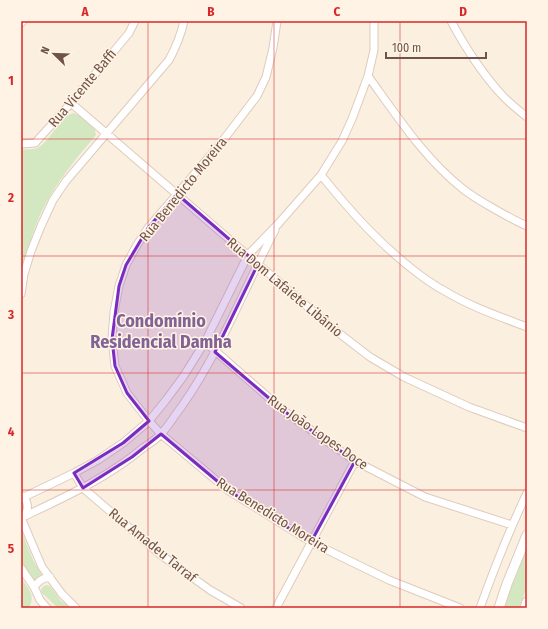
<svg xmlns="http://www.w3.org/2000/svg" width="548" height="629" viewBox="0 0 548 629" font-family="'Fira Sans Condensed',sans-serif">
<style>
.green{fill:#d3e8c0}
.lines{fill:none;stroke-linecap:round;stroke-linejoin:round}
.minor-casing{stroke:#dfcbbd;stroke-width:9}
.tertiary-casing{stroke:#dfcbbd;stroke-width:11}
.minor{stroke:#fff;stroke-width:7}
.tertiary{stroke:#fff;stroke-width:9}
.marked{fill:#7b2cbf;fill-opacity:0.2;stroke:#7b2cbf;stroke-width:3;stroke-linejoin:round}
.grid{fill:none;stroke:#d62828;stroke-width:1;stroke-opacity:0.55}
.labels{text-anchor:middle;stroke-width:3;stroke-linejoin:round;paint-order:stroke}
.street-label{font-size:14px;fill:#715449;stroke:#fff3e6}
.district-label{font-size:18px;font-weight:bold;fill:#816495;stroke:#fff3e6}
.neatline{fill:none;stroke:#d62828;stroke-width:1.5}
.grid-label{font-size:13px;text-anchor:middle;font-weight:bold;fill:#d62828}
</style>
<rect width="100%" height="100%" fill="#fbefe0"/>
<!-- green -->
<path class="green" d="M73,113c6,1 17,10 21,15 2,2 1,4 2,7 -16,19 -33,39 -46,61 -14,23 -21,49 -29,74v-121c5,0 12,1 16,-1 15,-7 20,-30 36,-35z
M21,530l12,30 10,17 -8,5 -14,-20z
M527,544v42l-7,22h-17l8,-23z
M21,578c7,10 15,17 8,30h-8z
M46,585l4,1 11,15 6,4 1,3h-10l-16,-15 -1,-4 3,-3z"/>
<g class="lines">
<!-- minor casing -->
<g class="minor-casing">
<path id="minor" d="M277,21l-4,27 -7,29 -9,19 -36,47 -73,85 -11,17 -11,20 -7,21 -5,26 -2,27 3,27 12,27 22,28 12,13 68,57 82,51 78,38 71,28
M451,21c14,26 30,51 50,73 8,9 17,16 26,23
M21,23l2,-2
M368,76c29,40 56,82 95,113 9,7 19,13 28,18 12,7 24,14 36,19
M71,103l260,224 39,30 34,20 65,30 58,21
M21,144l14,-1 36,-40 58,-70 6,-12
M321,175c30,37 60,71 99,100 7,5 15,11 23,15 26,16 55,26 84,37
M21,294l3,-20 7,-23 10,-25 12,-26 13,-19 103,-121c7,-13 12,-25 15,-39
M205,342l79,69 71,50 70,36 87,28
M74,473l9,15 78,67 49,35 31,18
M21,495c8,6 8,14 3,22
M24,497l50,-24 24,-13 25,-17 26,-22 17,-21 17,-23 22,-35 43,-87 31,-32 42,-48 21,-34 10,-22 16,-43 6,-26v-29
M25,516c42,-20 82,-38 118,-68 6,-4 14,-9 19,-15 7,-8 13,-18 20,-27 38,-54 62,-117 93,-176
M22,520l20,47 20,27 14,14
M21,568l13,19 6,13 7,8
M34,587c5,-6 8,-9 16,-10
M276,608l79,-147
M480,608c14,-39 29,-77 47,-115"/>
</g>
<!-- tertiary casing -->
<g class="tertiary-casing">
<path id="tertiary" d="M499,608l8,-24 20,-49
M525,608l2,-6"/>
</g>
<!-- minor -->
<use href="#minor" class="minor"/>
<!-- tertiary -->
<use href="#tertiary" class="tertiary"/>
</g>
<!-- marked area -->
<path class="marked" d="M177,194l81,70 -43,88 69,59 71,50 -44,81 -82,-51 -68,-57 -29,23 -49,31 -9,-15 49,-30 26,-22 -22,-28 -12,-27 -3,-27 7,-53 7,-21 22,-37z"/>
<!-- grid -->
<path class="grid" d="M148,21v587M274,21v587M400,21v587M21,139h506M21,256h506M21,373h506M21,490h506"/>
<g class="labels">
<!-- street labels -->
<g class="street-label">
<text transform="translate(82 88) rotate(-50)" y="5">Rua Vicente Baffi</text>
<text transform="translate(183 189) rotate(-51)" y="5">Rua Benedicto Moreira</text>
<text transform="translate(285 287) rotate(40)" y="5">Rua Dom Lafaiete Libânio</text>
<text transform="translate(318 432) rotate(35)" y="5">Rua João Lopes Doce</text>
<text transform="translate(273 515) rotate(32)" y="5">Rua Benedicto Moreira</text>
<text transform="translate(153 545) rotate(39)" y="5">Rua Amadeu Tarraf</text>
</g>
<!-- district labels -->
<g class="district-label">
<text x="161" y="327">Condomínio<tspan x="161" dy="21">Residencial Damha</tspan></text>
</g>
</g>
<!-- border -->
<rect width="548" height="629" fill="none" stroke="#fff3e6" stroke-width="44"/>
<!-- north arrow -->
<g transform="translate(54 54) rotate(293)" stroke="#fff3e6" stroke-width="3" paint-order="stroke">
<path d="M0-3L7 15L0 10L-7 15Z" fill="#715449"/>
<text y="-6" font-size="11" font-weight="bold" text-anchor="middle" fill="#715449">N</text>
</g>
<!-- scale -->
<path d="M386 52v6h100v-6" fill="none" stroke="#715449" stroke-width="2"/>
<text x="392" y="52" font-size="12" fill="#715449" stroke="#fff3e6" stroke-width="3" paint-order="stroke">100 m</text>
<rect x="22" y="22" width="504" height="585" class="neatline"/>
<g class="grid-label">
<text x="85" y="16">A</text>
<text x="211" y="16">B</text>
<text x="337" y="16">C</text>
<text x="463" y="16">D</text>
<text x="11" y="85">1</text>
<text x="11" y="202">2</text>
<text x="11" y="319">3</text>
<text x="11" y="436">4</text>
<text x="11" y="553">5</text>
</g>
</svg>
